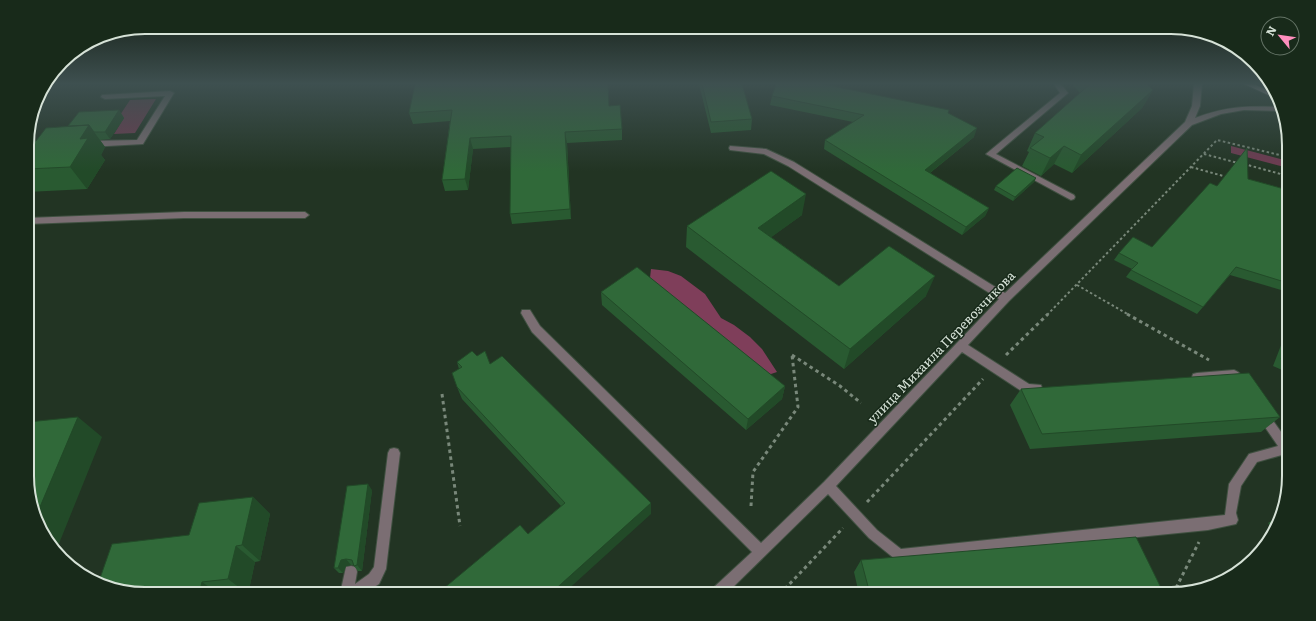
<svg xmlns="http://www.w3.org/2000/svg" width="1316" height="621" viewBox="0 0 1316 621" font-family="Literata,serif">
<style>
.green{fill:#6f3b51}
.forest{fill:#7f3e5a}
.lines{fill:none;stroke-linecap:round;stroke-linejoin:round}
.minor-casing{stroke:#3f5040;stroke-width:2}
.major-casing{stroke:#3f5040;stroke-width:2}
.path-far1{stroke:#79887a;stroke-width:2;stroke-dasharray:2.5 2.5;stroke-linecap:butt}
.path{stroke:#79887a;stroke-width:3;stroke-dasharray:3.5 3.5;stroke-linecap:butt}
.minor{fill:#7b6e73;fill-rule:evenodd}
.major{fill:#c7adb6;fill-rule:evenodd}
.wall{fill:#295a31}
.shaded-wall{fill:#224a28}
.building{fill:#306939;stroke:#224a28}
.labels{text-anchor:middle;stroke-width:3;stroke-linejoin:round;paint-order:stroke}
.street-label{font-size:13px;fill:#d6e2d7;stroke:#182a1a}
.rim{fill:none;stroke:#d6e2d7;stroke-width:2}
</style>
<rect width="100%" height="100%" fill="#223423"/>
<!-- green -->
<path class="green" d="M156,99l-21,34 -21,1 10,-16h-6l12,-18z
M1231,146l57,15v7l-57,-15z"/>
<!-- forest -->
<path class="forest" d="M651,269l17,2 13,5 24,18 16,24 13,7 16,12 12,12 15,23 -6,2 -7,-1 -114,-95z"/>
<g class="lines">
<!-- minor casing -->
<g class="minor-casing">
<path id="minor" d="M46,84h7l-13,19h-4l3,-10z
M1054,84h7l7,9 -72,61 78,41 1,2 -1,2 -3,1 -85,-46 74,-61z
M1194,84h8l-2,22 -5,12c32,-12 50,-12 84,-11l2,4 -37,-1 -23,4 -29,11 -183,176 -41,44 61,39 12,1 1,3 -1,3 -14,3 -4,-2 -61,-40 -126,134 41,44 24,19 324,-34 4,-31 20,-30 29,-8 -22,-32 2,-3 4,-2 4,2 23,32v10l-32,9 -16,24 -5,27 2,7 -2,4 -28,6 -309,31 -4,-2 -26,-21 -41,-44 -102,100h-16l2,-5 40,-37 -220,-220 -11,-19 1,-3h8l10,16 221,217 63,-61 175,-183 -211,-133 -24,-12 -34,-4 -1,-2 1,-2 36,3 28,13 211,131 180,-171 7,-16z
M170,91l4,2 -31,51 -54,3 -4,-3 4,-3 48,-1 28,-44 -60,3 -4,-2 1,-2z
M184,212h121l4,3 -4,3h-121l-157,6v-6z
M1234,370c6,2 10,8 12,14l-1,3c-8,3 -10,-3 -14,-8l-34,2 -4,-1 -1,-3 1,-3 4,-1z
M394,448l4,1 2,4 -14,116 -7,15 -16,10h-23l6,-27 5,-1 5,1 1,5 -2,12 14,-10 5,-7 14,-114 2,-4z"/>
</g>
<!-- major casing -->
<g class="major-casing">
<path id="major" d="M1244,84h10l19,9 2,5z"/>
</g>
<!-- path-far1 -->
<path class="path-far1" d="M1204,154l34,9
M1244,164l44,12
M1191,167l36,10
M1077,285l52,30
M1047,315l170,-175 71,17"/>
<!-- path -->
<path class="path" d="M1127,314l82,46
M792,355l48,31 21,17
M1006,355l42,-41
M442,394l18,132
M867,502l116,-123
M751,506l2,-34 45,-65 -6,-52
M780,594l63,-66
M1173,594l26,-52"/>
<!-- minor -->
<use href="#minor" class="minor"/>
<!-- major -->
<use href="#major" class="major"/>
</g>
<!-- wall -->
<path class="wall" d="M415,84l194,22 13,23v11l-55,3 4,76 -59,5 -2,-10 1,-67 -38,2 -5,41 -23,1 -3,-11 8,-59 -37,3 -4,-11z
M699,84h43l10,35 -1,11 -40,3z
M1072,84h75l6,6 -11,18 -70,65 -18,-9 -13,12 -19,-10 7,-14 -2,-1 8,-18 45,-40z
M772,96l176,17 26,24 -44,36 59,35 -4,8 -23,19 -138,-86 1,-9 28,-18 -83,-17z
M119,110l5,8 -14,21 -10,1 5,7 -4,8 4,5 -18,29 -60,3v-51h9l32,-15z
M1036,178l-2,4 -21,19 -19,-11 2,-4z
M1248,179l40,11v27l-1,-1 1,15v61l-58,-17 -33,39 -71,-37 6,-8 -18,-9 5,-7 33,-6 65,-61z
M802,215l-31,22 68,49 87,10 -82,73 -158,-122 1,-21z
M601,292l184,94 -3,13 -36,31 -144,-125z
M1289,331v42l-16,-7 12,-31z
M477,356l13,8 161,150 -123,20 33,-28 -99,-107 -5,-12 2,-18 -2,-7z
M1021,389l259,28 -19,15 -231,17 -20,-44z
M372,490l-10,81h-4l-5,-6h-2l-5,1 -3,7h-4l-5,-5z
M253,497l17,17 -10,47 -5,1 -7,32h-103l44,-59z
M1281,515l-1,7 -7,8 -5,-7z
M861,560l303,34h-305l-5,-22z"/>
<!-- shaded-wall -->
<path class="shaded-wall" d="M1153,90l-11,18 -70,65 9,-18z
M119,110l5,8 -14,21 -5,-7z
M89,125l16,22 -4,8 4,5 -18,29 -17,-22 10,-28z
M977,128l-3,9 -52,42 3,-9z
M565,132l2,11 4,76 -1,-10z
M470,138l3,11 -5,41 -3,-11z
M1064,146l-10,18 -13,12 9,-18z
M1036,178l-2,4 -21,19 2,-4z
M806,194l-4,21 -47,34 3,-21z
M989,208l-4,8 -23,19 4,-8z
M935,276l-9,20 -82,73 6,-20z
M785,386l-3,13 -36,31 2,-11z
M78,417l24,20 -46,114 -5,-3 -14,-34z
M368,484l4,6 -10,81 -5,-6z
M253,497l17,17 -10,47 -18,-16z
M651,503v11l-88,80h-13z
M236,546l19,16 -7,32 -20,-15z
M346,559l5,6 -5,1 -3,7 -5,-5 3,-8z
M202,582l17,12h-20z"/>
<!-- building -->
<path class="building" d="M415,84h193l1,22 11,-1 2,24 -57,3 5,77 -60,5 1,-78 -41,2 -5,41 -23,1 10,-70 -43,3z
M702,84h40l10,35 -41,3z
M776,84h47l126,26 -1,3 29,15 -52,42 64,38 -23,19 -141,-87 39,-25 -92,-19z
M1090,84h57l6,6 -72,65 -17,-9 -14,12 -20,-10 14,-11 -9,-4z
M119,110l-14,22h-11l-5,-7 -21,1 11,-14z
M89,125l-9,14 8,-1 -18,29 -43,2v-28h9l10,-13z
M1247,148l1,31 40,11v18l-2,-1 2,24v52l-52,-16 -33,40 -72,-37 7,-7 -19,-10 14,-16 19,10 58,-64 7,3z
M1017,168l19,10 -21,19 -19,-11z
M771,171l35,23 -48,34 81,58 50,-40 46,30 -85,73 -163,-123z
M637,267l148,119 -37,33 -147,-127z
M1289,338v24l-8,-3z
M472,351l5,5 8,-5 5,13 12,-8 149,147 -101,91h-113l83,-69 8,9 37,-31 -108,-116 -5,-14 10,-6 -5,-5z
M1249,373l31,44 -238,17 -21,-45z
M78,417l-41,97 -9,-22v-70z
M368,484l-11,81 -3,1 -2,-6 -6,-1 -5,1 -3,8h-4l13,-82z
M253,497l-11,48 -6,1 -8,33 -26,3 -3,12h-54l-46,-9 -1,-1 14,-40 77,-9 10,-32z
M1136,537l28,57h-294l-9,-34z"/>
<!-- sky -->
<linearGradient id="sky" x2="0" y2="1"><stop stop-color="#131d13"/><stop offset="0.49" stop-color="#3e5050"/><stop offset="1" stop-color="#3e5050" stop-opacity="0"/></linearGradient>
<rect width="1316" height="171" fill="url(#sky)"/>
<g class="labels">
<!-- street labels -->
<g class="street-label">
<text transform="translate(941 347) rotate(-46)" y="5">улица Михаила Перевозчикова</text>
</g>
</g>
<!-- crop -->
<path d="M0 0H1316V621H0ZM145 34H1171A111 111 0 0 1 1282 145V476A111 111 0 0 1 1171 587H145A111 111 0 0 1 34 476V145A111 111 0 0 1 145 34Z" fill="#182a1a" fill-rule="evenodd"/>
<path class="rim" d="M145 34H1171A111 111 0 0 1 1282 145V476A111 111 0 0 1 1171 587H145A111 111 0 0 1 34 476V145A111 111 0 0 1 145 34Z"/>
<!-- north arrow -->
<g transform="translate(1280 36) rotate(299)"><circle r="19" fill="#182a1a" stroke="#647466"/>
<path d="M0-3L7 15L0 10L-7 15Z" fill="#fe8ebd"/>
<text y="-6" font-size="11" font-weight="bold" text-anchor="middle" fill="#d6e2d7">N</text>
</g>
</svg>
